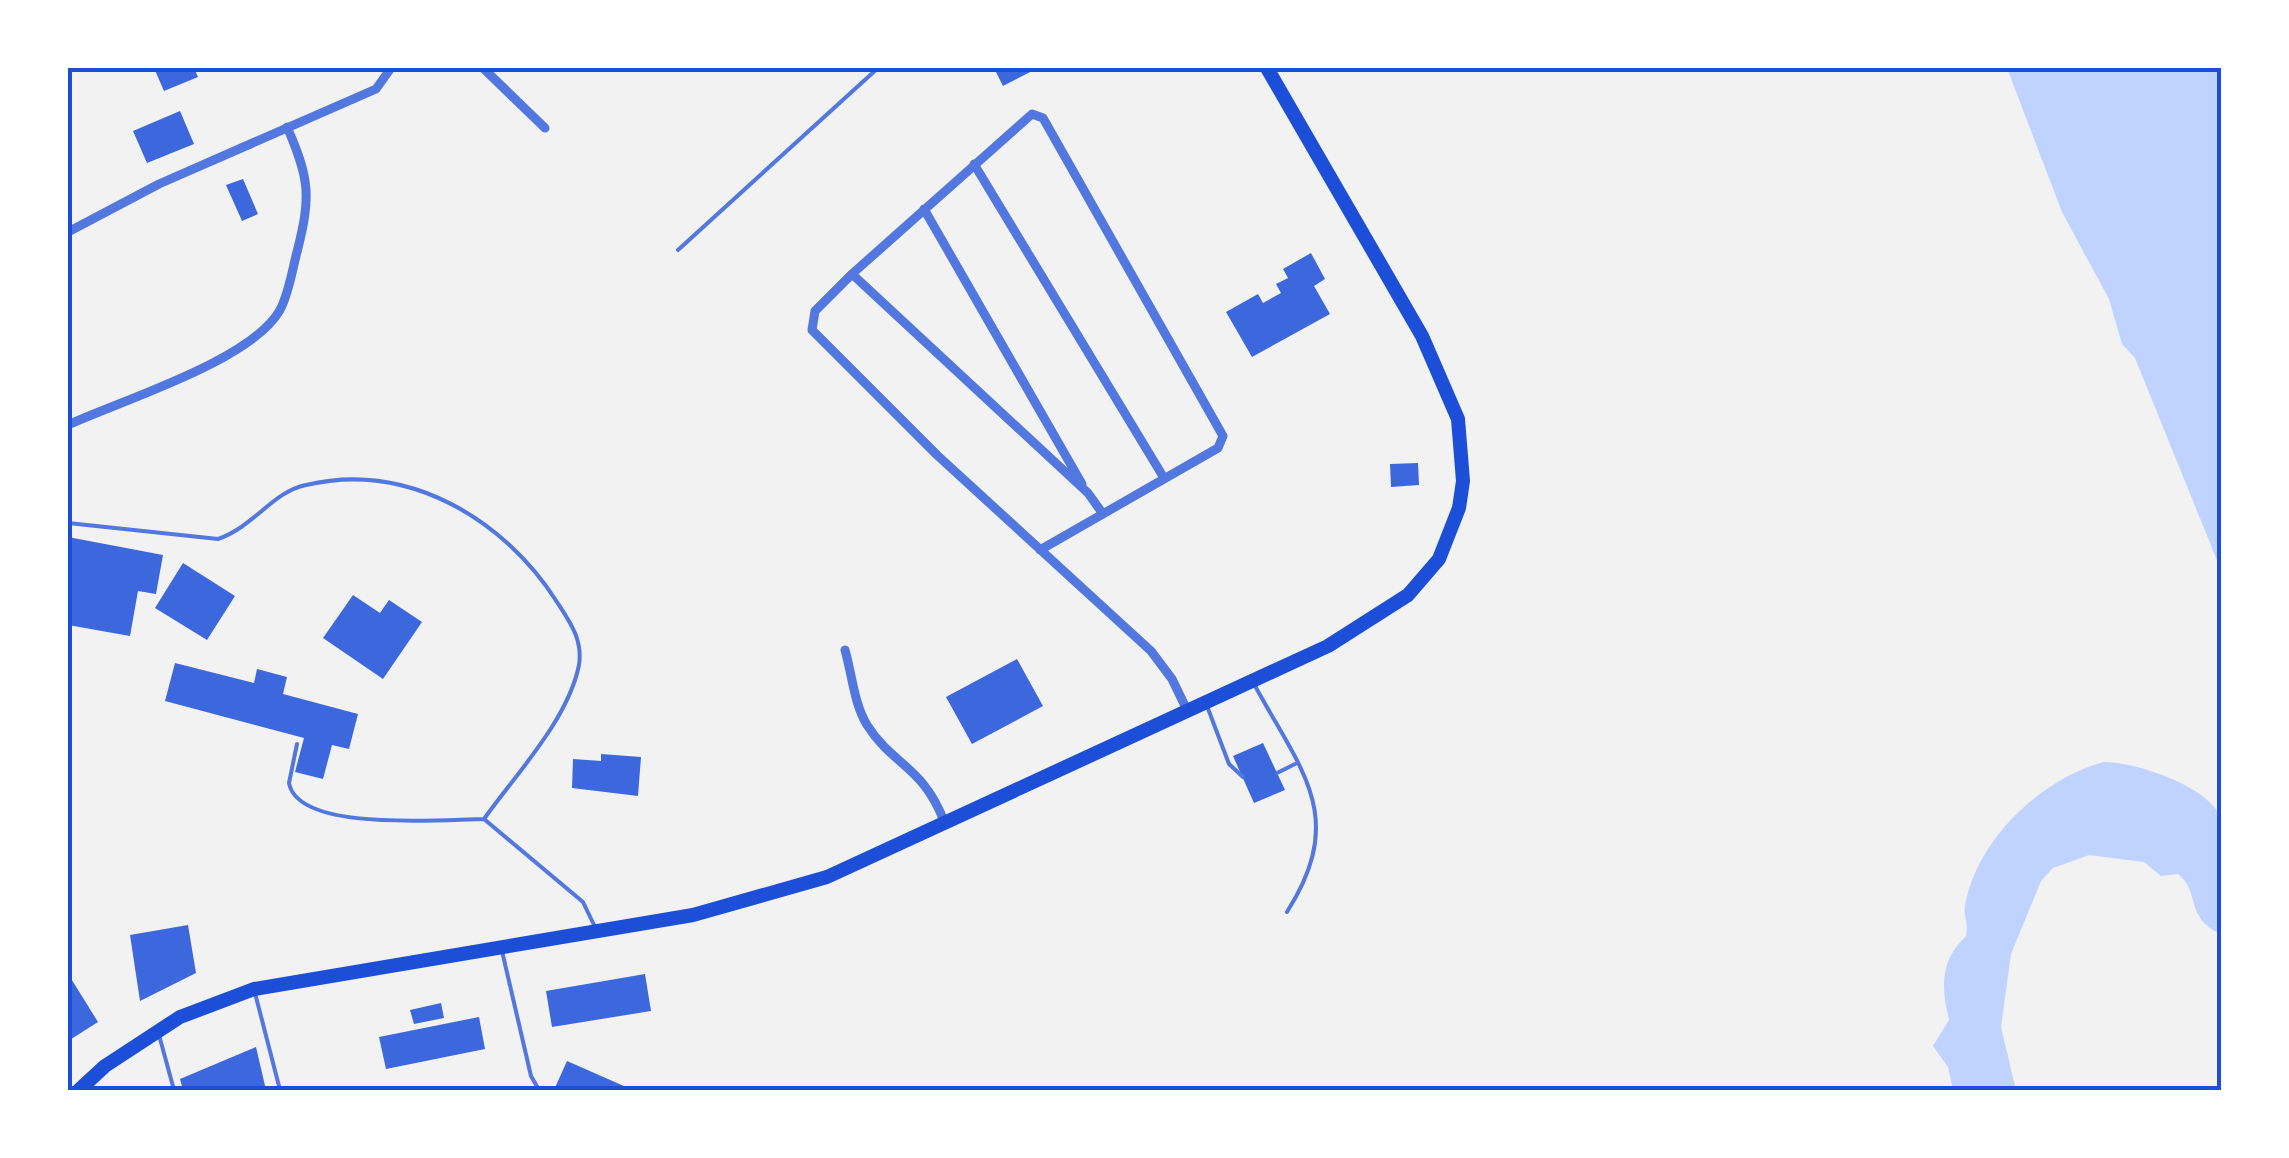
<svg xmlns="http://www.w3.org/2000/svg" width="2289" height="1158" viewBox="0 0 2289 1158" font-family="'Space Grotesk',sans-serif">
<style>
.water{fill:#bfd3fe}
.building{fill:#3d67dc}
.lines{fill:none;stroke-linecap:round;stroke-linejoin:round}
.service{stroke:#5277de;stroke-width:4}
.minor{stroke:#5277de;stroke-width:9}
.primary{stroke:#1d4ed8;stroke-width:14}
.neatline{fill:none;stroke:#1d4ed8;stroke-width:4}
</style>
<rect width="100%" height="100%" fill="#f2f2f2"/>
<!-- water -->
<path class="water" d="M2007,68h214v502l-86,-212 -13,-14 -13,-45 -47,-87z
M2104,762c31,0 102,23 116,54 7,16 2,95 1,118 -37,-16 -20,-42 -43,-60l-17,2 -17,-14 -55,-7 -36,13 -12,13 -30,73 -10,73 15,63h-63l-5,-23 -15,-21 16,-26c-8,-34 -9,-59 17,-84 3,-12 -3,-20 -1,-30 11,-66 77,-128 139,-144z"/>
<!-- building -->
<path class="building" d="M154,68h40l4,9 -34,14z
M994,68h44l-35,18z
M180,111l14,33 -47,19 -14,-32z
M243,179l15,35 -16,7 -16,-36z
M1311,253l14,26 -11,7 16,28 -78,43 -26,-45 32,-18 5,9 18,-10 -5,-9 12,-6 -5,-9z
M1418,463l1,22 -28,2 -1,-23z
M68,537l95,18 -7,39 -18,-3 -8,45 -62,-11z
M183,563l52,33 -28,44 -52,-32z
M353,595l27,18 9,-13 33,22 -39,57 -60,-41z
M1017,659l26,47 -71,38 -26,-47z
M175,663l79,20 3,-14 30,8 -4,17 75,20 -9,35 -17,-4 -9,34 -28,-7 9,-34 -139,-37z
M1263,743l22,47 -31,13 -21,-47z
M601,754l40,3 -3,39 -66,-8 1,-29 28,2z
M188,925l8,48 -56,28 -10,-66z
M645,974l6,37 -99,16 -6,-36z
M70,977l28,45 -30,19v-63z
M441,1003l3,15 -30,6 -4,-14z
M479,1017l6,32 -99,20 -7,-32z
M256,1047l10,43h-83l-3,-11z
M567,1061l66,29h-79z"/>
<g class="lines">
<!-- service -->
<path class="service" d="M678,250l200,-182
M68,523l150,16c37,-13 54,-47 88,-54 102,-24 198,34 251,117 13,20 26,38 22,63 -11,55 -63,109 -95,154
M1254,684c47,87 94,132 33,228
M1207,706l22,58 14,13
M297,744l-8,39c9,50 156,36 195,36l99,83 12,25
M1277,773l18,-9
M502,951l29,125 8,14
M255,993l25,97
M159,1035l15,55"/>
<!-- minor -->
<path class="minor" d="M483,68l62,60
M974,164l190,314
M924,209l158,275
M68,232l91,-48 217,-95 15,-21
M852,274l236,219 15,21
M68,425c54,-25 183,-64 212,-115 9,-17 12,-39 17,-58 14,-55 13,-73 -10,-125
M1040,550l178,-102 5,-12 -180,-318 -11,-4 -180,160 -37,37 -3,19 125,125 214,196 21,28 15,31
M845,650c7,24 9,54 22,75 26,41 55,40 77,96"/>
<!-- primary -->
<path class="primary" d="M79,1090l26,-24 75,-49 74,-28 439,-74 134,-38 501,-231 80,-51 31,-36 20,-51 4,-27 -5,-62 -36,-83 -155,-268"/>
</g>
<!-- border -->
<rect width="2289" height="1158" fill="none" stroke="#ffffff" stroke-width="140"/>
<rect x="70" y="70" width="2149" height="1018" class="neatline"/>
</svg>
